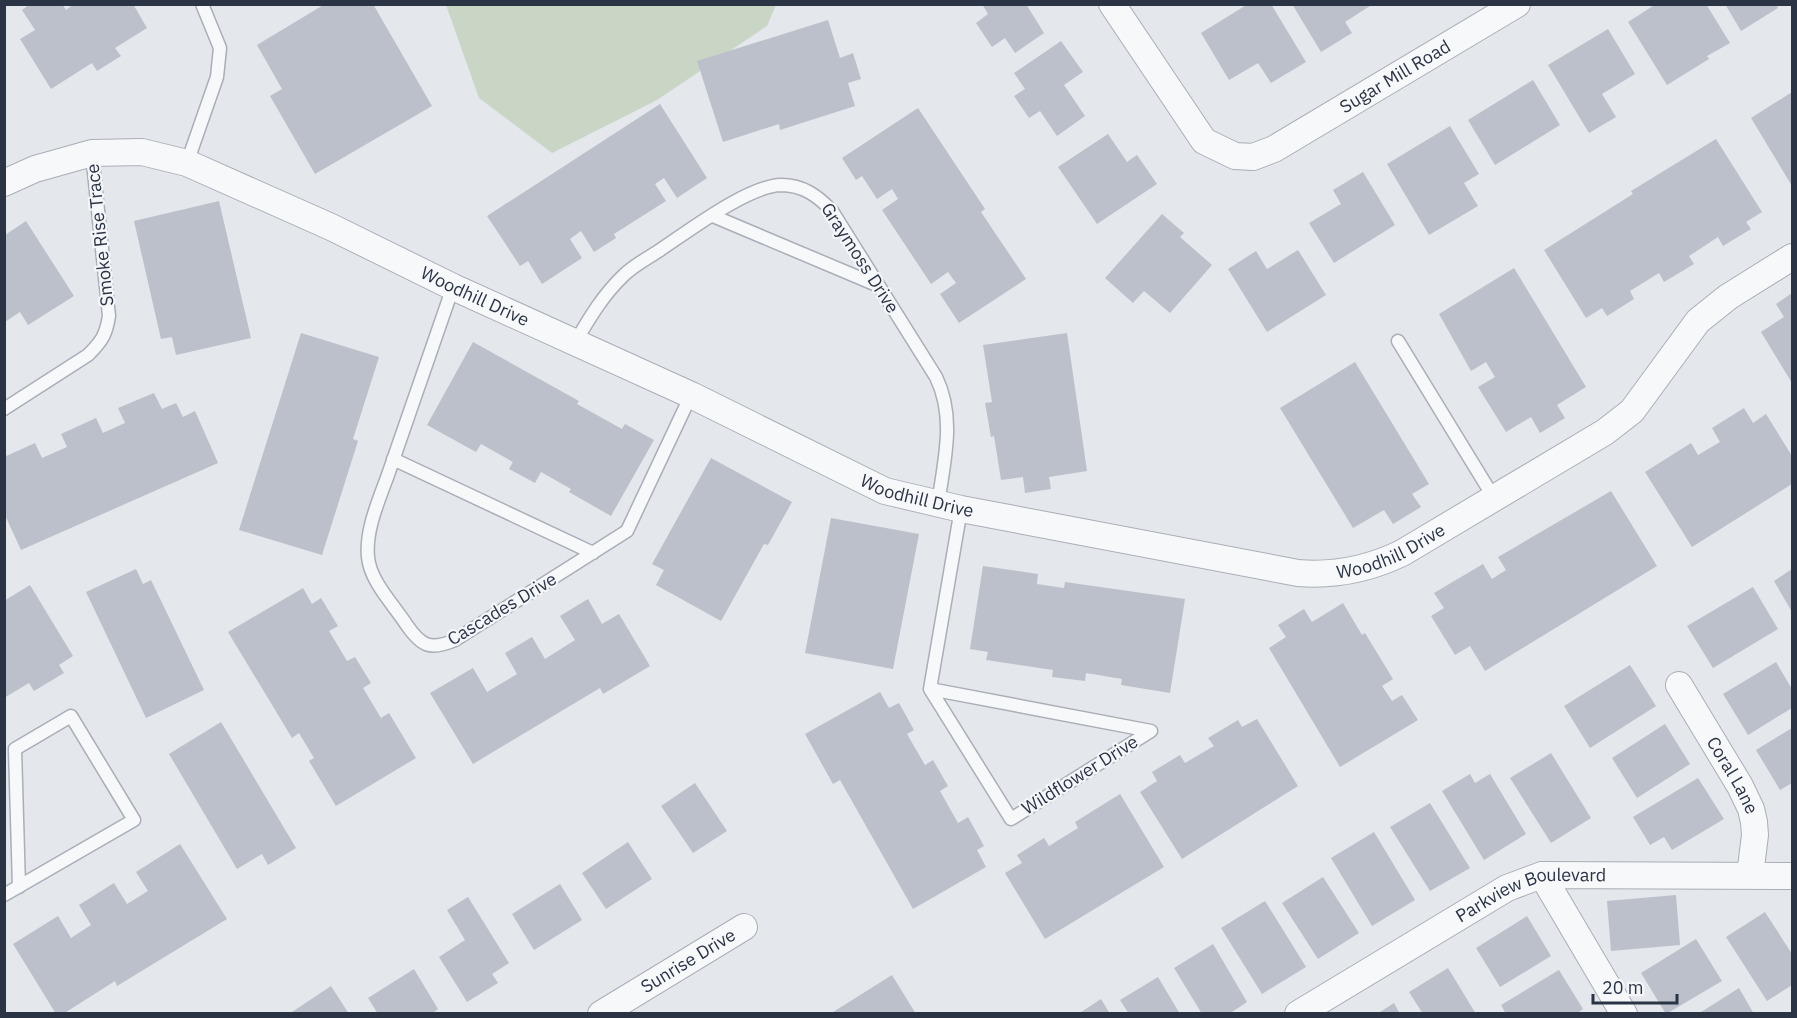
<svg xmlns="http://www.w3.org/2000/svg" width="1797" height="1018" viewBox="0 0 1797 1018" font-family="'IBM Plex Sans',sans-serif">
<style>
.green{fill:#c9d6c5}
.building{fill:#bbc0ca}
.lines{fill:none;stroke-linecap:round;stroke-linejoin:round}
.lane-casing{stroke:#a9aeb7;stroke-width:15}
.street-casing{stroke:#a9aeb7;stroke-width:28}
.lane{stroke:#f7f8fa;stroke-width:12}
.street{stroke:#f7f8fa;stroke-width:26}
.labels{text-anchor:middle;stroke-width:4.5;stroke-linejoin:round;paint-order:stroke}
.street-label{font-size:18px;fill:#2b3445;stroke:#f4f6f9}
</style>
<rect width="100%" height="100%" fill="#e4e7ec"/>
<!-- green -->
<path class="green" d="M446,5h330l-9,21 -110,74 -105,53 -73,-55z"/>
<!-- building -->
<path class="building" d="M30,4h32l4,6 8,-6h59l14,24 -32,20 6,8 -24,15 -5,-8 -41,26 -31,-50 15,-9 -13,-20z
M325,4h48l59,102 -117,68 -45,-78 12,-7 -25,-44z
M982,4h44l18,29 -29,20 -10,-15 -13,9 -16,-24 12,-9z
M1248,4h23l35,58 -35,21 -13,-20 -29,17 -28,-47z
M1292,4h81l-28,18 7,11 -31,19z
M1656,4h50l24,39 -23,13 2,3 -42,26 -39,-63z
M1725,4h51l2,4 -37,23z
M828,20l12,38 13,-5 8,26 -13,4 7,23 -75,24 -1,-6 -56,18 -26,-81z
M1608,29l27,45 -33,20 14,23 -27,16 -41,-68z
M1061,41l22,31 -19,13 21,31 -28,20 -17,-25 -11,7 -15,-22 11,-7 -11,-16z
M1533,80l27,45 -65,40 -27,-45z
M1792,92v94l-41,-68z
M660,104l47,74 -30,20 -13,-20 -9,6 11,17 -52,33 2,4 -22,14 -13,-21 -11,8 12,19 -40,26 -14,-23 -8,5 -33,-50z
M918,108l67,101 -4,3 45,67 -67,44 -19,-29 16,-11 -8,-11 -17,12 -49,-74 16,-11 -6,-10 -15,10 -15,-23 -6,4 -14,-22z
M1450,126l29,48 -15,9 14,23 -49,29 -42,-71z
M1108,134l19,28 10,-7 20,29 -60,40 -39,-57z
M1716,139l46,73 -16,10 5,7 -28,17 -5,-9 -29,19 5,8 -30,18 -5,-9 -29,18 4,8 -27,17 -5,-8 -16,10 -42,-68 89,-56 -2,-3z
M1363,172l32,53 -61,38 -25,-40 32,-19 -8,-14z
M219,201l32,137 -75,17 -4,-18 -11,2 -27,-118z
M1162,214l22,19 -4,4 32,28 -42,48 -26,-22 -11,12 -28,-25z
M26,221l48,75 -46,29 -8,-13 -15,10v-87z
M1298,250l28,45 -59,37 -39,-63 28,-18 11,18z
M1514,268l72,119 -29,18 8,13 -25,15 -9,-16 -25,15 -28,-45 17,-10 -9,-15 -15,9 -32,-57z
M1792,293v90l-31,-51 23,-15 -8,-13z
M301,333l78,24 -26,82 5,2 -36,114 -83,-25z
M1067,333l20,138 -38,6 2,12 -26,4 -2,-16 -22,3 -7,-44 -3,1 -6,-34 7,-1 -9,-57z
M473,342l106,59 -2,3 45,25 3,-5 29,16 -43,76 -42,-24 2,-3 -30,-17 -6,11 -26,-14 4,-7 -32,-18 -5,8 -49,-27z
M1355,362l74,122 -17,10 9,13 -28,17 -9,-14 -31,18 -73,-120z
M154,393l8,16 14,-6 7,14 12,-6 23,52 -197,87 -17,-37v-56l31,-14 7,15 25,-11 -6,-13 35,-16 7,15 22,-10 -7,-15z
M1744,408l9,15 13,-9 26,42v28l-100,63 -47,-75 46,-29 7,12 22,-13 -8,-14z
M711,458l81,44 -24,43 -4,-1 -43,77 -65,-36 8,-15 -12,-6z
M1611,491l46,75 -172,105 -15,-25 -15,9 -24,-39 13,-8 -10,-15 49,-29 9,15 14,-9 -8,-13z
M831,518l88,16 -26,135 -88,-16z
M983,566l55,8 -1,10 27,4 1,-6 120,17 -15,94 -49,-8 1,-6 -36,-6 -1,8 -33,-4 1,-7 -67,-10 2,-8 -18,-3z
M136,569l7,15 8,-4 53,110 -58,28 -60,-126z
M1792,569v43l-18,-31z
M30,585l43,71 -14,9 5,8 -30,18 -5,-8 -25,15v-97z
M1753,587l25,42 -65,39 -26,-42z
M303,588l9,16 9,-6 17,28 -9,5 18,30 8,-4 16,26 -8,5 18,30 8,-5 27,45 -80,48 -27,-45 5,-3 -15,-25 -7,5 -64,-106z
M588,599l14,25 17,-10 31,52 -47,28 -3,-6 -127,76 -43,-71 43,-25 14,24 30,-18 -12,-21 27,-16 13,22 30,-19 -15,-24z
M1343,603l19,32 3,-2 28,46 -11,7 10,15 10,-6 16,25 -78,47 -71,-119 17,-11 -8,-12 26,-16 8,13z
M1776,662l16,27v19l-44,27 -25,-41z
M1630,665l26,41 -66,42 -26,-42z
M880,692l9,16 10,-5 15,27 -7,4 18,31 8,-5 15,26 -8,5 18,32 10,-6 16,29 -7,4 9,17 -73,42 -73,-129 -7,4 -28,-50z
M1257,719l41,67 -116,73 -42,-67 17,-11 -5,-9 28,-17 5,8 29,-17 -6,-8 30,-18 4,7z
M221,722l75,126 -28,17 -6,-11 -25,15 -68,-115z
M1665,724l25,40 -53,34 -25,-40z
M1792,728v55l-12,7 -24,-40z
M1551,753l40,65 -40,25 -41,-65z
M1470,774l5,9 15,-9 36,60 -42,26 -42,-69z
M1698,778l26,41 -52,31 -8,-13 -14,8 -17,-28z
M695,783l32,48 -34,22 -32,-47z
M1120,794l44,73 -119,72 -40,-66 17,-10 -5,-8 27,-17 5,8 29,-18 -3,-6z
M1430,803l40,65 -40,23 -40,-64z
M1374,832l41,68 -43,26 -41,-68z
M628,842l24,37 -46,30 -24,-36z
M180,844l47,75 -110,67 -2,-5 -52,33h-7l-43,-70 45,-28 13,22 20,-13 -12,-20 35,-22 13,21 21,-13 -12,-19z
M1323,877l36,56 -41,26 -36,-56z
M560,884l22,36 -48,30 -22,-36z
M1676,895l4,50 -69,6 -4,-50z
M468,897l41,66 -17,11 6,9 -31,19 -28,-45 26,-17 -18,-30z
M1265,901l41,66 -44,27 -41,-66z
M1765,912l27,42v31l-25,16 -41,-64z
M1527,916l24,40 -51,31 -24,-39z
M1696,939l26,42 -56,33 -25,-41z
M1213,944l34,58 -18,12h-27l-28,-46z
M1448,968l28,46h-53l-14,-22z
M414,969l24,40 -7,5h-53l-10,-16z
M1559,970l24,39 -7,5h-70l-5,-9z
M892,975l24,39h-86z
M1158,977l22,37h-51l-9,-14z
M331,986l18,28h-60z
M1739,988l15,26h-56z
M1101,999l9,15h-32z
M1394,1003l6,11h-23z"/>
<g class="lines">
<!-- lane casing -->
<g class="lane-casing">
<path id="lane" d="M187,163l30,-86 3,-29 -18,-44
M713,216l166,70
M453,287c-21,60 -42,121 -63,182 -9,27 -25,59 -22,88 2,24 25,47 38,67 15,22 24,27 49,16l172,-109 64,-136
M576,341c14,-24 27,-46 48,-66 9,-9 22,-16 33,-23 29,-19 90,-66 124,-67 22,0 37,11 51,26l104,166c20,41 8,84 2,127
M1398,341l96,157
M4,409l84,-54c14,-14 18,-20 21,-39l-17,-163
M393,459l200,94
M930,689l81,130 140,-88 -221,-42 31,-180
M4,895l130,-75 -63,-104 -56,33 4,138"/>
</g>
<!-- street casing -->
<g class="street-casing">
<g id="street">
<path id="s1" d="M1112,4l92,137 31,15 18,1 21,-8 243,-145"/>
<path id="s2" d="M4,183l31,-14 57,-16 50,-1 45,11 144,64 122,60 238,108 194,96 76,18 337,64c37,3 71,-4 104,-20l203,-121 27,-21 66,-90 30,-24 64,-40"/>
<path id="s3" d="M1679,685l61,101 11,23 3,13 1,13 -5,40"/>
<path d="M1542,875l82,139"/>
<path id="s4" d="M601,1014l143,-87"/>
<path id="s5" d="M1298,1014l209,-126 35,-13 250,1"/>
</g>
</g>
<!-- lane -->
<use href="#lane" class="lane"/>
<!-- street -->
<use href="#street" class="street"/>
</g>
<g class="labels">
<!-- street labels -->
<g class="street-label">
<text dy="6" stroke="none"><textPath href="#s1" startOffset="381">Sugar Mill Road</textPath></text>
<text transform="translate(100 235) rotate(-96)" y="6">Smoke Rise Trace</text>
<text transform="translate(860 258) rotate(57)" y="6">Graymoss Drive</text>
<text dy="6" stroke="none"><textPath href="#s2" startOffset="507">Woodhill Drive</textPath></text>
<text dy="6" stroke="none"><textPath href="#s2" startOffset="993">Woodhill Drive</textPath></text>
<text dy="6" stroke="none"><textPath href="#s2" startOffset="1479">Woodhill Drive</textPath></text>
<text transform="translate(502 609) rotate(-31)" y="6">Cascades Drive</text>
<text transform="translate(1080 775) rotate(-32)" y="6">Wildflower Drive</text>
<text dy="6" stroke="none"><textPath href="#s3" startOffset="105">Coral Lane</textPath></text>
<text dy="6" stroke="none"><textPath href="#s5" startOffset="266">Parkview Boulevard</textPath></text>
<text dy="6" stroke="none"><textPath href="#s4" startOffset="102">Sunrise Drive</textPath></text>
</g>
</g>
<!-- border -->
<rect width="1797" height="1018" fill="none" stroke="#2b3445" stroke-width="12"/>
<!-- scale -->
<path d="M1593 994v9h84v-9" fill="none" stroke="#2b3445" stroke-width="3"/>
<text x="1602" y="994" font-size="18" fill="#2b3445" stroke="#f4f6f9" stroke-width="4.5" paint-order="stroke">20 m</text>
</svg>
